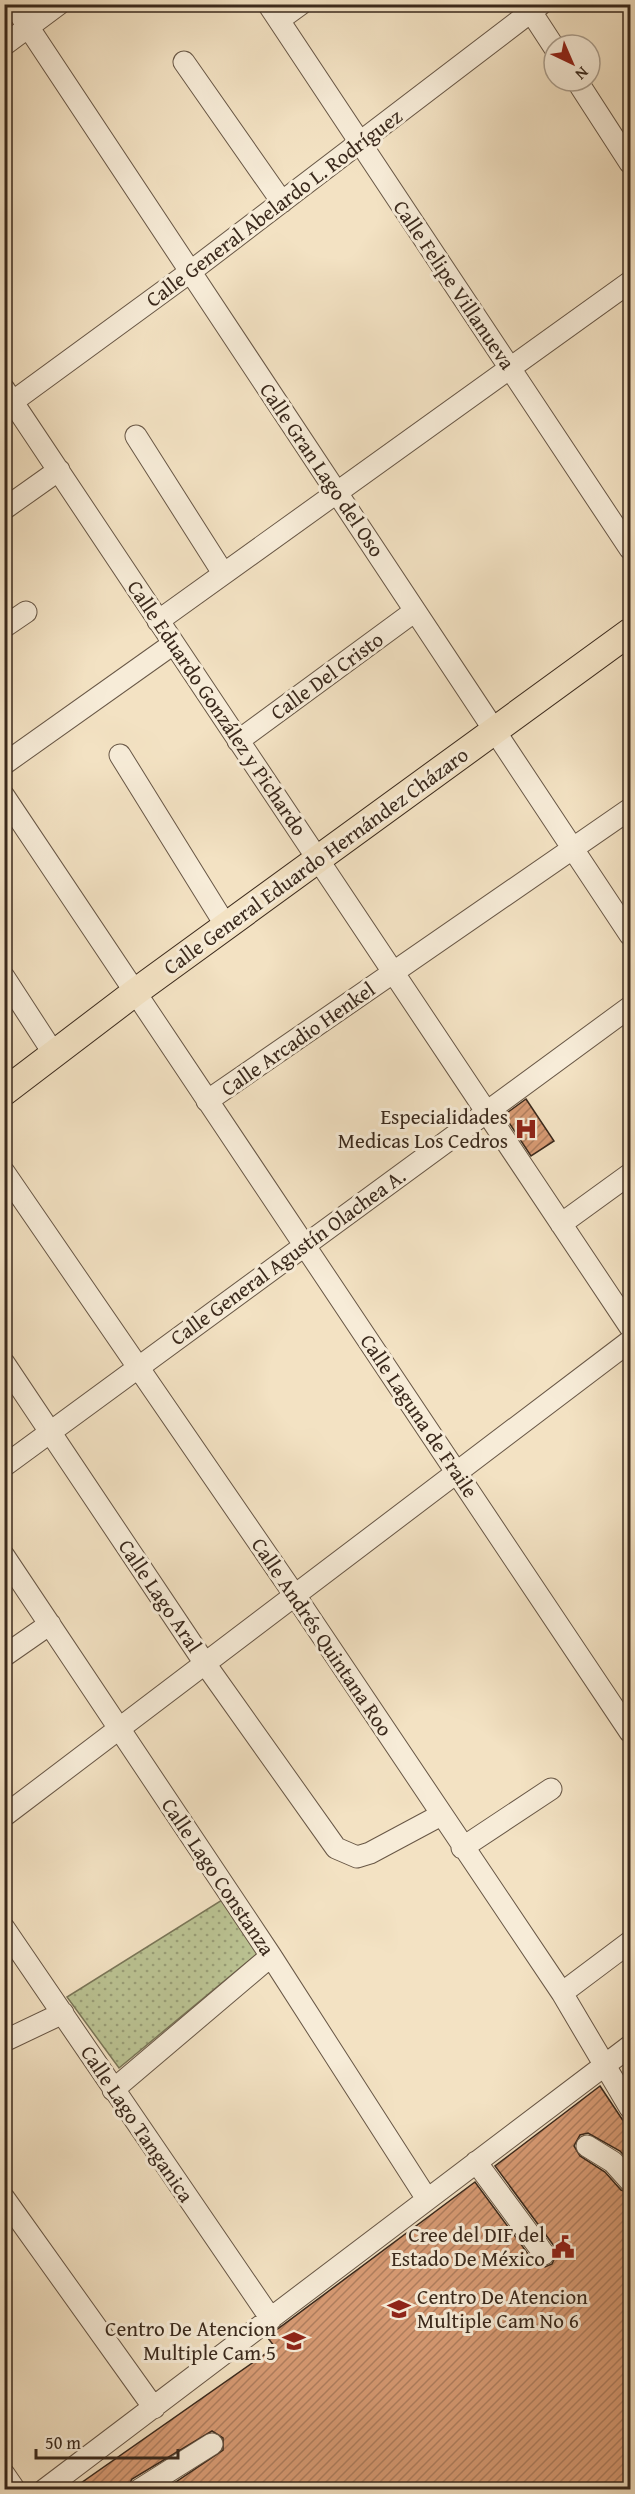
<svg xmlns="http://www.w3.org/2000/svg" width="635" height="2494" viewBox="0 0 635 2494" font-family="'Gentium Book Plus',serif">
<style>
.grass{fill:url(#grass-dots);stroke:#7a7658;stroke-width:1.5}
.building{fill:url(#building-hatch);stroke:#3a291c;stroke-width:1.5}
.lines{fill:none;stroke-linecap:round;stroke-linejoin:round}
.minor-casing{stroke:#685746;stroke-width:23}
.major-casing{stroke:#3a291c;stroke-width:29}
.minor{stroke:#f7ecd8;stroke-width:21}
.major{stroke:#f3e2c3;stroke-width:27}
.labels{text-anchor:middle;stroke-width:6;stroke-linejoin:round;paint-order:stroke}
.street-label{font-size:21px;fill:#3a291c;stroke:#f7ecd8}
.poi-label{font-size:21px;fill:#3a291c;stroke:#f7ecd8;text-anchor:end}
</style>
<defs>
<pattern id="grass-dots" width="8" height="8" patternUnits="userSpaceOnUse" patternTransform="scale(1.5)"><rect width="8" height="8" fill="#bbc393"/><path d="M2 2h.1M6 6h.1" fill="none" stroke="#999e77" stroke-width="1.8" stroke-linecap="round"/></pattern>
<pattern id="building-hatch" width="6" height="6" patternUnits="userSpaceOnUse" patternTransform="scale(1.5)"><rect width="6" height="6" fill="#d79a73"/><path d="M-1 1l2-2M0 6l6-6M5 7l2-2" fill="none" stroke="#af7e5e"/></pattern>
</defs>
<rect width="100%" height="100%" fill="#f3e2c3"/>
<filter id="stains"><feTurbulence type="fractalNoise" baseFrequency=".00333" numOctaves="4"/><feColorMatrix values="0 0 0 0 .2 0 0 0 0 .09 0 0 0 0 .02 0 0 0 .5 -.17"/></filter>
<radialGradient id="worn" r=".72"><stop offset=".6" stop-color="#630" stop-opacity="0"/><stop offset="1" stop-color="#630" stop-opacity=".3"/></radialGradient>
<!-- grass -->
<path class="grass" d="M222,1900l36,53 -139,115 -52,-71z"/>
<!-- building -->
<path class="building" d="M526,1099l28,42 -23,15 -27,-41z
M600,2086l30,45v31l-10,-11 -32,-18 -8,2 -6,11 6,10 25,16 16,18 9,3v297h-466l59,-40v-12l-11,-7 -80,48 -6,11h-55l204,-143 -8,-10 208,-155 59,80 11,5 7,-3 5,-11 -3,-7 -59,-80z"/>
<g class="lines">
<!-- minor casing -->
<g class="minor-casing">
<path id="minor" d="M13,4l617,931
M268,4l362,545
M526,4l28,43
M279,20l22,-16
M4,45l55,-41
M184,62l98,140
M577,81l53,82
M4,389l626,938
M4,408l186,-136 351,-268
M136,436l87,137
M4,509l55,-39
M158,621l472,-339
M4,627l22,-15
M238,741l177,-130
M120,755l106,171
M4,764l169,-120
M4,796l626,936
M4,977l50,77
M207,1101l423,-292
M4,1172l292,425 266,396 68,115
M561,1224l69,-50
M4,1363l202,302 130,183 21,9 13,-4 71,-38
M4,1466l626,-459
M4,1556l267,400 156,243
M4,1656l46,-32
M4,1816l626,-475
M462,1848l89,-59
M4,1928l267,391
M562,1993l68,-51
M4,2041l59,-28
M113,2090l158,-134
M587,2146l26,16 17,19
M476,2162l68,92
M4,2198l150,210
M4,2474l11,16
M44,2490l586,-444
M139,2490l73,-46"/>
</g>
<!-- major casing -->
<g class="major-casing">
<path id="major" d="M4,1092l130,-99 496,-361"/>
</g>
<!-- minor -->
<use href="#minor" class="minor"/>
<!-- major -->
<use href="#major" class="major"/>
</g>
<!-- icons -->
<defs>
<g id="hospital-bare" transform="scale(1.8)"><path d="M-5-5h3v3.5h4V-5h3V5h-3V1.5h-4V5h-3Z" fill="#8f2418" stroke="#f7ecd8" stroke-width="2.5" paint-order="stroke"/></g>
<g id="civic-bare" transform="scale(1.8)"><path d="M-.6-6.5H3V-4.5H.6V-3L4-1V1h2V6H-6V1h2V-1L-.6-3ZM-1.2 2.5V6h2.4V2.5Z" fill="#8f2418" stroke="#f7ecd8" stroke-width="2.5" paint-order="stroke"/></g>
<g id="school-bare" transform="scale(1.8)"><path d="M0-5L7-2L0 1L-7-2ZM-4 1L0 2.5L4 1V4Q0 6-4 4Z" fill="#8f2418" stroke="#f7ecd8" stroke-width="2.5" paint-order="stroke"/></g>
</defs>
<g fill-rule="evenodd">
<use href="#hospital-bare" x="526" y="1129"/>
<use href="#civic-bare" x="563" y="2247"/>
<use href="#school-bare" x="399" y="2309"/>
<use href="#school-bare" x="294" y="2341"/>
</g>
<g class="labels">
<!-- street labels -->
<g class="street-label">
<text transform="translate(274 208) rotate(-37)" y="7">Calle General Abelardo L. Rodríguez</text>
<text transform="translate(454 285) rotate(56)" y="7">Calle Felipe Villanueva</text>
<text transform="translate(322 470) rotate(56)" y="7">Calle Gran Lago del Oso</text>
<text transform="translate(327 676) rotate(-36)" y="7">Calle Del Cristo</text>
<text transform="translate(217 708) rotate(56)" y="7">Calle Eduardo González y Pichardo</text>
<text transform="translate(316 861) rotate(-36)" y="7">Calle General Eduardo Hernández Cházaro</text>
<text transform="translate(298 1039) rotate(-35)" y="7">Calle Arcadio Henkel</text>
<text transform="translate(288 1257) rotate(-36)" y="7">Calle General Agustín Olachea A.</text>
<text transform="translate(419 1416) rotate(56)" y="7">Calle Laguna de Fraile</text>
<text transform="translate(160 1596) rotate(56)" y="7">Calle Lago Aral</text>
<text transform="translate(322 1637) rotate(56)" y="7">Calle Andrés Quintana Roo</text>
<text transform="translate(218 1877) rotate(56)" y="7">Calle Lago Constanza</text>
<text transform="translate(137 2124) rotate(56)" y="7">Calle Lago Tanganica</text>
</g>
<!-- poi labels -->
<g class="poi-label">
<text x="508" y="1124">Especialidades<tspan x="508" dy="24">Medicas Los Cedros</tspan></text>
<text x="545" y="2242">Cree del DIF del<tspan x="545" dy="24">Estado De México</tspan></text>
<text x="417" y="2304" text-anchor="start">Centro De Atencion<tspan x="417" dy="24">Multiple Cam No 6</tspan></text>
<text x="276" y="2336">Centro De Atencion<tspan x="276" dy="24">Multiple Cam 5</tspan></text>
</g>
</g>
<!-- margin -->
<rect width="635" height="2494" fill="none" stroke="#f3e2c3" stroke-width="24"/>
<rect x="6" y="6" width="623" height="2482" fill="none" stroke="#3a291c" stroke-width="3"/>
<rect x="12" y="12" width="611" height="2470" fill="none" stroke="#3a291c" stroke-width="1.5"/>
<!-- north arrow -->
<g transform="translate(572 63) rotate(136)"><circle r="28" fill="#f7ecd8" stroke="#ab9e8d" stroke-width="1.5"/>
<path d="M0-4.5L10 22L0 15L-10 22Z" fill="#8f2418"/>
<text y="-9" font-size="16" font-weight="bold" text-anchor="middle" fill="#3a291c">N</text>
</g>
<!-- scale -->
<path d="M36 2449v9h142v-9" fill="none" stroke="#3a291c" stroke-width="3"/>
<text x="45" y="2449" font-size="18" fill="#3a291c" stroke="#f7ecd8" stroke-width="4.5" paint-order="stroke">50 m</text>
<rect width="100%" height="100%" filter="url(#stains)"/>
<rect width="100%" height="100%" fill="url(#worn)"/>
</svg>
